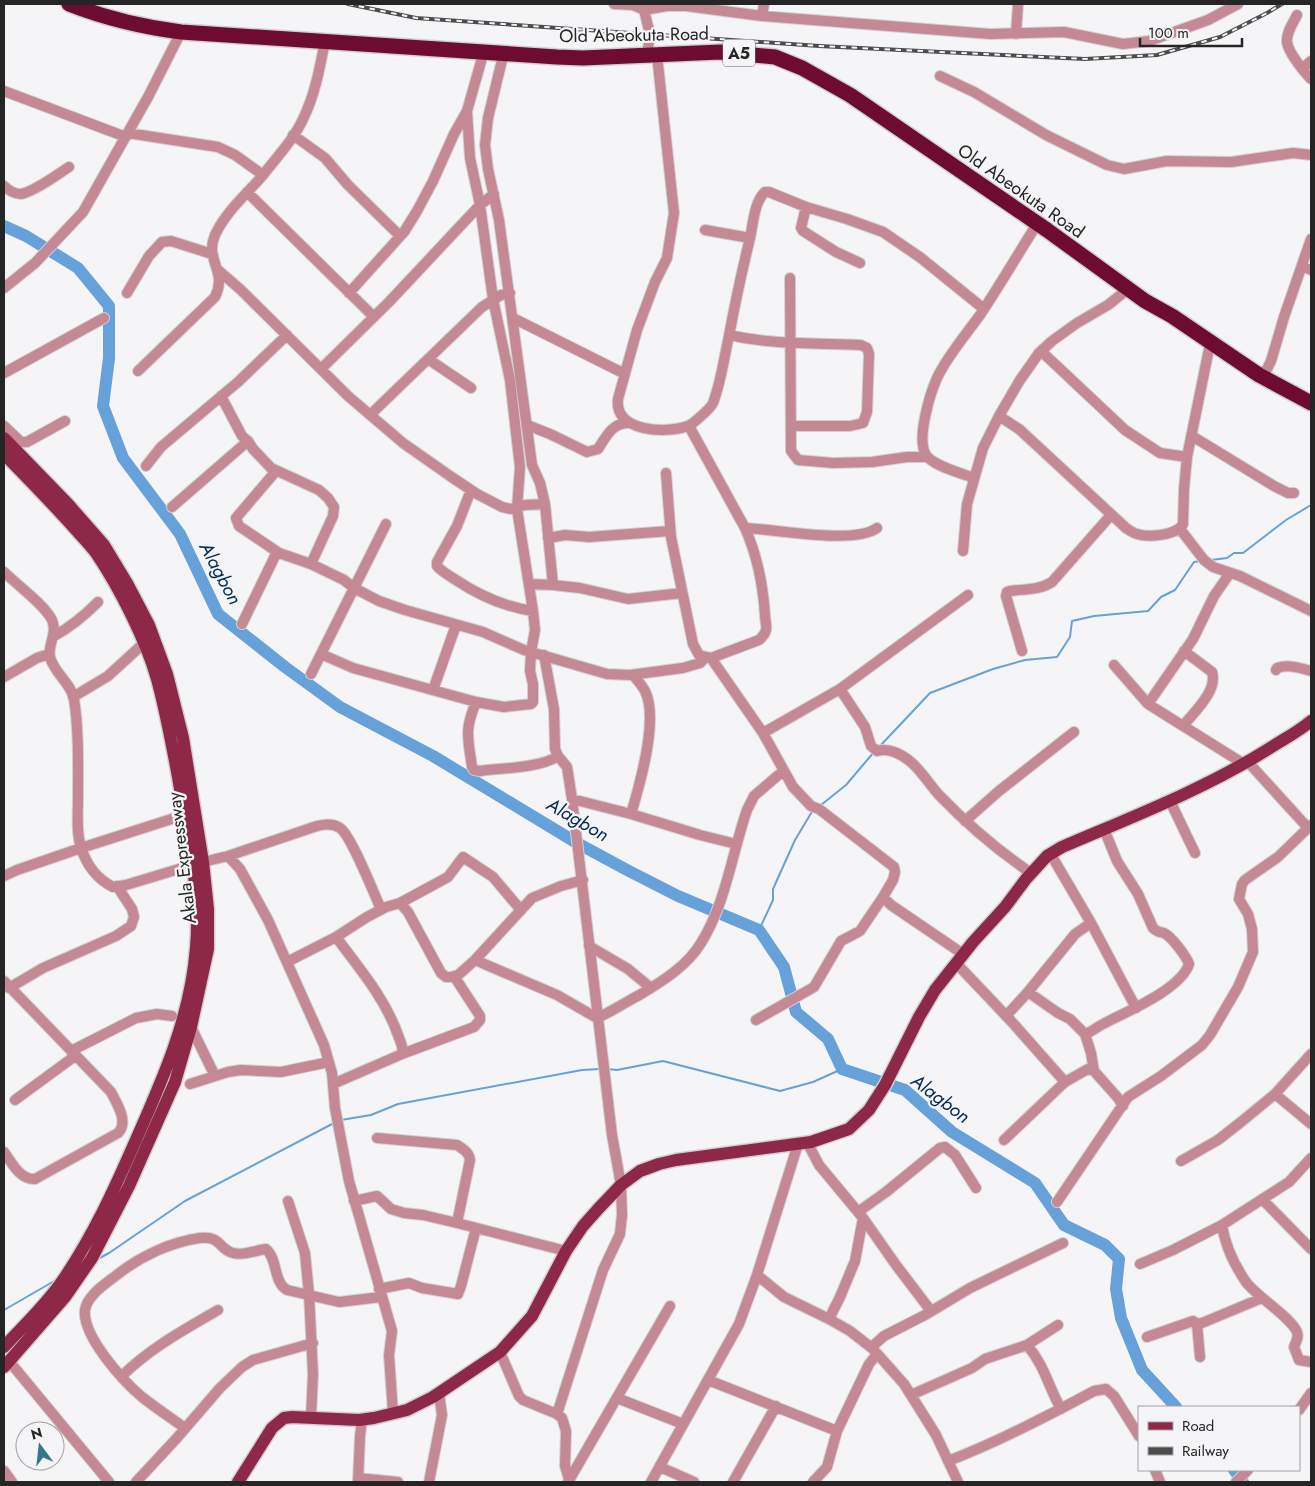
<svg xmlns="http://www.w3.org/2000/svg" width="1315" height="1486" viewBox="0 0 1315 1486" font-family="Jost,sans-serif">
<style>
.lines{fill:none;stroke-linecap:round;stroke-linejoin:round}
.stream{stroke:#67a1d9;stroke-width:2}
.river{stroke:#67a1d9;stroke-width:12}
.minor-casing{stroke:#d0d0d1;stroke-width:12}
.major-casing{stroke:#d0d0d1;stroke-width:15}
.highway-casing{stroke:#d0d0d1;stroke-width:18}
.minor{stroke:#c48995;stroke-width:10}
.major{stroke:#8e2848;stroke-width:12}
.highway{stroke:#6d0c30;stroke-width:15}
.rail-casing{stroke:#4c4c4c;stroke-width:4}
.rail{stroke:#f5f5f7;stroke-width:2;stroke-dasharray:5.5;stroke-linecap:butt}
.labels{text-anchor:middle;stroke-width:4.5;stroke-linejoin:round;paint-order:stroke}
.shield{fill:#f5f5f7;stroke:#636364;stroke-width:1}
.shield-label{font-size:16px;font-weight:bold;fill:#252525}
.street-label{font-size:18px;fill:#252525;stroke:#f5f5f7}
.water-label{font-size:19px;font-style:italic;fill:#002b4e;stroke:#f5f5f7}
</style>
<rect width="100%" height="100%" fill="#f5f5f7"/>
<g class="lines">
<!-- stream -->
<path class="stream" d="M1211,560l16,-2 7,-5h9l43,-33 25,-15
M880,746l50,-53 63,-24 32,-9 32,-3 13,-20 2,-16 22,-5 54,-5 13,-14 14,-7 19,-28 7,-1
M821,805l25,-20 28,-33
M759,930l14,-30v-11l22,-49 18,-30
M607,1069l10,1 46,-9 117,30 33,-9 29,-13
M341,1120l30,-5 27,-11 184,-34 18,-1
M98,1259l11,-6 76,-52 149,-78
M4,1310l52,-30"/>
<!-- river -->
<path class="river" d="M4,226l22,10 52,32 31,38v52l-6,48 20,52 57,76 38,80 67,53 55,40 93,49 144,87 50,27 51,26 81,34 25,37 12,45 32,27 14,30 63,21 47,42 83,51 29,42 41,20 14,14 -3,30 5,29 21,52 34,37
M1234,1470l9,12"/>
<!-- minor casing -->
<g class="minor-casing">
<path id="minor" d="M614,4l19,1 11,5 23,-4h19l76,10 228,18 74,-2 59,12 26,-3 59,-21 30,-16
M644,10l6,24 -3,22
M1297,15c-4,8 -11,18 -10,27 1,10 17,30 24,37
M762,16l2,-12
M1016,34l2,-30
M504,52l-16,66 -3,27 3,24 11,51 33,245 8,18 5,21 8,81
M657,55l17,158 -7,45 -12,24 -18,48 -19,69c-4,33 48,35 70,27 5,-2 23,-18 25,-23 8,-21 11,-45 16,-67 6,-33 13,-65 21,-98 3,-13 4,-36 15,-46h4l37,15 41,12 36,13 38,26 63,51
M1302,69l9,-8
M940,76l34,16 72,43 61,30 17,4 43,-8 64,1 62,-9 18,2
M4,91l122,46
M128,133l90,14 17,8 28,20
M293,135l32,23 23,27 52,51
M4,186c4,4 11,8 17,8 13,-2 37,-20 48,-27
M247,192l127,125
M806,207l-5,21 2,3 33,21 24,11
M705,230l45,8
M1302,266l9,4
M218,270l23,20 107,106 55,47 47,33 27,18 25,13 9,2 14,-4 20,-1
M790,278l1,173 7,9 35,3 39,-1 35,-5h20
M4,288l31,-25 48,-51 65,-115 33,-65
M127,293l22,-37 13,-14 9,-1 41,13
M349,293l55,-61 13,-21 16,-30 21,-47 13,-23 17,-60
M513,318l112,56
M729,335c44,10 87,8 132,10l6,3 2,6 -2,58 -4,11 -13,3h-59
M1041,351l84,79 35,23 27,4
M428,359l43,29
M321,369l68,-67 91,-97 14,-11
M138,371l77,-74c13,-26 -11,-37 0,-62 11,-24 32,-41 48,-60 14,-18 31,-36 40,-56 12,-24 17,-52 22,-78
M4,373l100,-55
M1259,375l8,-6 4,-8 13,-44 27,-78
M370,415l112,-108 19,-12 9,-2
M999,416l20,13 107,99c3,2 7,5 11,6 12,4 40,1 46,-10l1,-35 3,-32 23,-113
M527,425l23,9 37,18 11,-3c9,-14 15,-27 32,-26
M4,426l17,16h6l38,-21
M1192,436l82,50 14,7h6
M248,441l5,8 18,19 48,22 9,8 6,9 -1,9 -22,48
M146,466l15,-19 77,-65 49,-47
M276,471l-40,47 3,8 40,27 32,11 33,16 10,8 25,13 26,9 78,22 41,18 83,24 23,1 53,-7 17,-5 6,-6
M666,473l5,64 22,107 6,11 12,3 48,-18c3,-3 6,-5 7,-10 1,-4 -1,-10 -1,-15 -2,-30 -8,-60 -20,-87l-56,-102
M974,478c-13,-5 -41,-12 -48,-23 -10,-16 4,-61 11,-77 9,-20 30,-45 43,-63 20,-30 38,-61 57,-91
M471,490l-14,36 -20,36v4c5,6 13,10 19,14 24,16 49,27 77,31
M172,507l76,-66 -6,-5 -21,-40
M745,528c30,1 109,17 132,0
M1180,529l24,31 9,7 27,9 71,35
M548,538l17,-3 24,2 81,-6
M963,551l4,-47 16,-56 16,-32 21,-36 19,-27 13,-12 25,-18 31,-18 20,-16
M4,572c12,12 41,33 48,48 6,14 -5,25 -2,37 4,16 21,26 24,42 5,32 4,67 4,99 0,16 -2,34 3,49 5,17 16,32 32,40l13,-2 66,-20
M529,584l24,1 27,3 48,11 54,-6
M242,624l33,-68 4,-3
M54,636c17,-9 30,-20 44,-34
M1022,651l-16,-55 1,-4 3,-1c14,-2 30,-1 42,-9l59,-67
M321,654l32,14 123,34 28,5 27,-3 2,-2v-18l-3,-13 1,-19 4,-22 -2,-19 -16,-102 3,-42 -10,-87 -17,-81 -13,-94 -10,-47 -3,-47
M544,655l10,54 1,40 3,7 9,11 5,32 40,336 9,50 1,30 -2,19 -17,36 -46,144
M711,658l52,75 30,54 18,19 8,3 75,58 1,5 -2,8 -10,17 -23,34 -19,10 -27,46 -58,33
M1114,665l34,39 96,60
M1276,670l1,-2c12,-4 23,0 34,3
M311,674l75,-150
M4,677l33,-19 12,-4
M840,689l25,38 6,19 6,5c12,-4 26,4 35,12 10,9 18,22 27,32 29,30 58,55 92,78
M433,690l23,-65
M73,697l35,-21 36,-33
M476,702c-12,29 -8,35 -4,65l2,3 6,1c21,-3 61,-3 78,-15
M1148,704l45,-65 21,-43 16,-23
M1183,726c11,-14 35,-35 29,-54l-28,-21
M763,733l77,-44 128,-94
M1248,762l60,66
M572,799l59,15 69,21 36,9
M1170,801l25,52
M631,814c9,-30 28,-95 14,-123 -3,-6 -8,-11 -12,-16
M965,821l34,-30 75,-59
M228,856l12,13 28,51 56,125 8,28 3,35 14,73 43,150 -3,24 4,58
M203,862l25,-6 89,-30c8,-2 16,-3 23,2 11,7 34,66 41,81
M4,876l13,-6 64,-22 103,-33
M883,897l8,8 72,49
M400,903l8,9 33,61 5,4h6l5,-1 18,-16 57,-62 29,-12 22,-6
M1091,923l45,85
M336,937c23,31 49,61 62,98 2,6 6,12 4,19
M589,946l39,23 23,19
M475,960l82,35 40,23c16,-7 29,-16 44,-24 22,-13 47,-29 60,-51 25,-40 31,-90 46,-133l7,-14 29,-25
M287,962l49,-25 31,-20 19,-10 14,-4 48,-26 15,-20 30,20 27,32
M956,963l55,58 54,61 -61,58
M4,981l107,111c6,12 18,30 7,41l-83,46c-15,1 -23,-16 -31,-27
M9,988l34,-20 73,-32 15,-10 3,-9 -2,-8 -15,-23
M1028,992l30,21 12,6 15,15 6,19 3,18 -6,-2 -23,13
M1006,1016l22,-24 47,-58 16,-11 -41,-70
M191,1027l24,49
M1085,1034c7,-2 13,-8 20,-11 23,-12 76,-34 84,-59 -3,-8 -17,-27 -25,-31 -5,-1 -7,-1 -11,-5l-15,-34 -21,-33 -13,-32
M71,1051l65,-33 21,-4 15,2
M1094,1071l24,27 5,8
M190,1084l38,-12 13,-2 40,2 48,-10
M333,1084l69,-30 72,-27 6,-7v-4l-26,-40
M1275,1094l36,30
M15,1100l60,-44
M377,1138l80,7c6,4 12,7 13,15l-13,63
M807,1142l12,23 44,53 33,47 35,46
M1311,1158l-22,24 -67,43c3,20 13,41 24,57 11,15 45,35 51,50 2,5 -1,10 -3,15l5,13 12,2
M1181,1161l37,-21 23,-18 34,-28 36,-40
M1262,1199l49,50
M288,1201l17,52 4,41 4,80 -2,44
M354,1201l23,-5 14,13 13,4 19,2 34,8 109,28
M1057,1202l71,-105 33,-21 41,-31 8,-10 28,-48 15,-35 -1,-23 -4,-15 -9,-15 3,-15 3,-4 33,-23 33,-32
M858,1212l28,-20 54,-44 5,-1 10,8 21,33
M1140,1264l33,-14 49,-25
M757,1275l27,22 45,22 21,12 23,18
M379,1289l30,-6 13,5 36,6 3,-8 15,-58
M829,1319l11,-22 15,-36 8,-43
M1197,1324l3,33
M1147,1337l46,-16 4,3 5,-1 60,-25
M1027,1345c18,21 21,41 34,64
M500,1352l19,44 4,4 34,14 5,4 4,13 -1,35 4,13
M9,1361l100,121
M122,1376c28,-28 62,-46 96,-66
M708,1380l129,51
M911,1395l61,-27 13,-9 42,-14 31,-20
M617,1398l66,26
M1299,1410l12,-17
M185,1428c-14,-10 -29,-20 -43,-31 -19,-16 -60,-61 -57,-87 2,-15 22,-27 33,-36 23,-18 53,-32 82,-36 22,-2 18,11 33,15 9,3 24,-3 33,-4 12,10 7,33 21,41l52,12 42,-5
M948,1461c50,-19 98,-44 146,-70l12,-2 8,7 25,40
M660,1467l34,15
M1155,1470l5,12
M4,1471l8,11
M358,1478l40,4
M136,1482l40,-43 44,-51 22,-21 11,-7 60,-17
M358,1482l2,-46 2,-17
M429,1482l13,-67 -3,-22
M568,1482l102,-176
M651,1482l88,-158 18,-49 41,-131
M733,1482l43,-76
M813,1482l14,-15 10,-36 32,-67 8,-10
M958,1482l-22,-47 -32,-51 -31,-35 2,-5 9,-8 41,-21 45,-27 93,-45
M1236,1482l12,-12"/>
</g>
<!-- major casing -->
<g class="major-casing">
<path id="major" d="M4,438l64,66 36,41 23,38 22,42 18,49 16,64 20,124 5,47v40l-17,78 -16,55 -46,104 -37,72 -27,39 -61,70
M4,454c24,25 49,50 72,76 7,8 14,15 20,23 23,34 50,87 61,126 9,33 15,66 21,98 9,56 23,114 18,170 -5,69 -33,132 -61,195 -21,48 -42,94 -72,138 -16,24 -39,45 -59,67
M238,1482l34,-54 12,-10 8,-1 67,3 15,-2 33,-8 26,-13 67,-45 32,-36 34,-65 17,-25 16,-18 22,-23 19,-14 19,-7 17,-4 135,-18 38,-13 20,-19 16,-25 34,-68 16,-27 38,-48 32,-35 21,-28 21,-23 15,-9c70,-30 143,-58 208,-99 14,-9 28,-16 41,-27"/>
</g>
<!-- highway casing -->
<g class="highway-casing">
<path id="highway" d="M69,4c36,14 73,23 112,28l376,25 26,1 137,-6 55,5 27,11 48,27 197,135 98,71 27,15 87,59 52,28"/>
</g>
<!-- minor -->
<use href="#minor" class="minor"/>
<!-- major -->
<use href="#major" class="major"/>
<!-- highway -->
<use href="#highway" class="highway"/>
<!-- rail casing -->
<g class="rail-casing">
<path id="rail" d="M348,4l68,14 403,28 266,13 72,-4 63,-18 47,-24 15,-9"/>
</g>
<!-- rail -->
<use href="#rail" class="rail"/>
</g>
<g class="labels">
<!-- shield labels -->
<rect class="shield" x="723" y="39.5" width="32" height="27" rx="4"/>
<g class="shield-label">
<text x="739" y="59">A5</text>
</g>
<!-- street labels -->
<g class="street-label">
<text transform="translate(634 35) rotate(-1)" y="6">Old Abeokuta Road</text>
<text transform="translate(1021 191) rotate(35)" y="6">Old Abeokuta Road</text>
<text transform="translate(182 858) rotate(-97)" y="6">Akala Expressway</text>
</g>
<!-- water labels -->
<g class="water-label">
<text transform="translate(221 573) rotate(62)" y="7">Alagbon</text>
<text transform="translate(578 819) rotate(30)" y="7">Alagbon</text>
<text transform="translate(941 1098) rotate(37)" y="7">Alagbon</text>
</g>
</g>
<!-- border -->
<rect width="1315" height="1486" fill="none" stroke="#252525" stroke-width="10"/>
<!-- legend -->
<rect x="1138" y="1406" width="162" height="65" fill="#f5f5f7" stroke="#a2a2a3"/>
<rect x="1148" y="1422" width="25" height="8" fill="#8e2848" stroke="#a2a2a3"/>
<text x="1182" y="1431" font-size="15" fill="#252525">Road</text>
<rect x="1148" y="1447" width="25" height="8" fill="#4c4c4c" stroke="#a2a2a3"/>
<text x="1182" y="1456" font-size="15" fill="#252525">Railway</text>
<!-- north arrow -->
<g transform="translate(40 1446) rotate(345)"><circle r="24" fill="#f5f5f7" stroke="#a2a2a3"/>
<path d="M0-4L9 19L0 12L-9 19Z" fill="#357789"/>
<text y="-8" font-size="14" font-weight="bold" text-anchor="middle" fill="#252525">N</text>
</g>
<!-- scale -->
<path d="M1140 38v8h102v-8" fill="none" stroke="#252525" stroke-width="2.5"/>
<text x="1148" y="38" font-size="15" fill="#252525" stroke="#f5f5f7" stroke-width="4" paint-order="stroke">100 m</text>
</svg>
